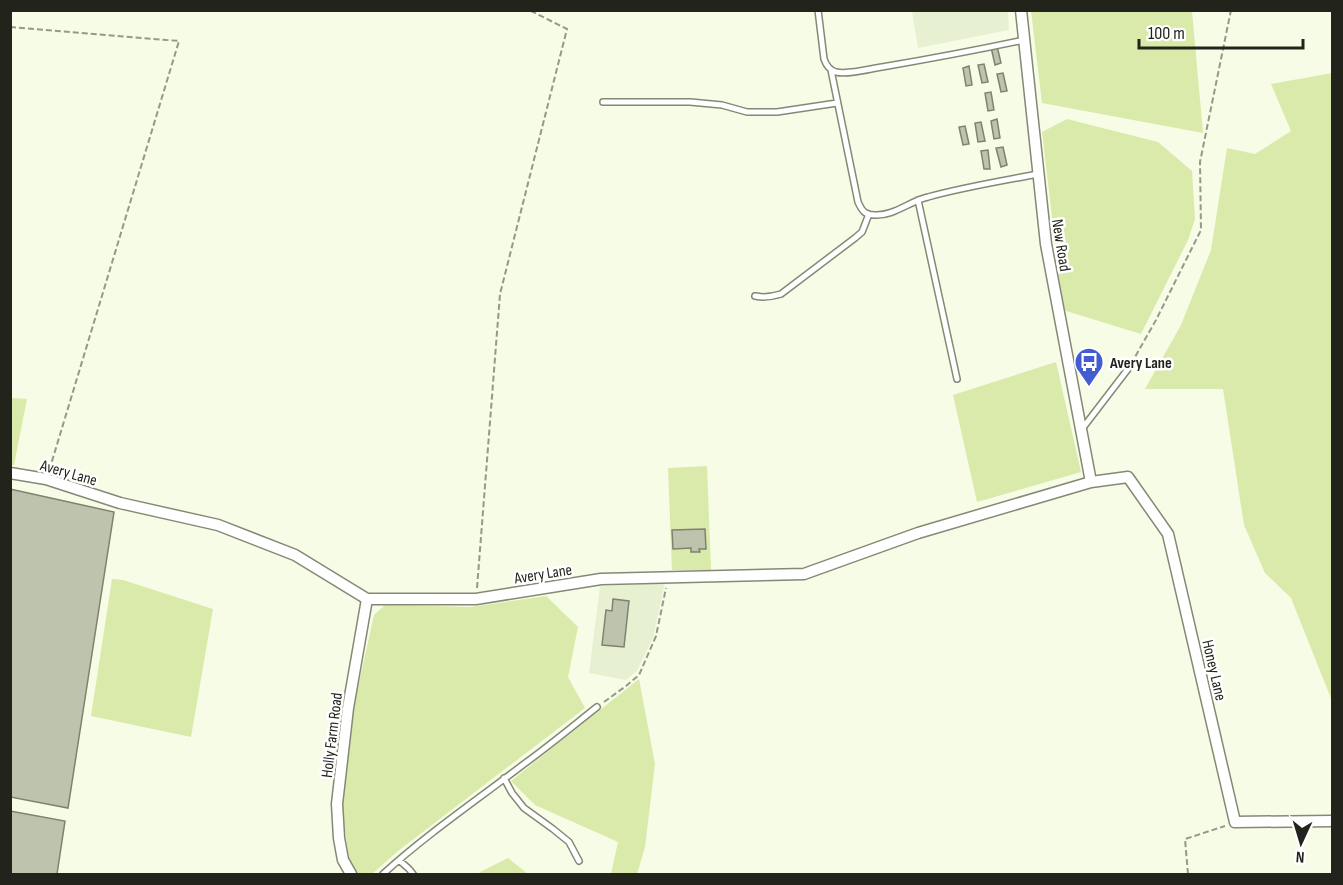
<svg xmlns="http://www.w3.org/2000/svg" width="1343" height="885" viewBox="0 0 1343 885" font-family="'Sofia Sans Condensed',sans-serif">
<style>
.built{fill:#e8f0d2}
.green{fill:#daeaaa;fill-rule:evenodd}
.building{fill:#bdc3ad;stroke:#7e836f;stroke-width:1.5}
.lines{fill:none;stroke-linecap:round;stroke-linejoin:round}
.service-casing{stroke:#848975;stroke-width:8}
.minor-casing{stroke:#848975;stroke-width:13}
.path{stroke:#959989;stroke-width:2;stroke-dasharray:6 3;stroke-linecap:butt}
.service{stroke:#fff;stroke-width:5}
.minor{stroke:#fff;stroke-width:10}
.labels{text-anchor:middle;stroke-width:5;stroke-linejoin:round;paint-order:stroke}
.street-label{font-size:16px;fill:#22241b;stroke:#fff}
.poi-label{font-size:16px;font-weight:bold;fill:#22241b;stroke:#fff;text-anchor:start}
</style>
<rect width="100%" height="100%" fill="#f6fce5"/>
<!-- built -->
<path class="built" d="M912,11h96l1,19 -91,18z
M665,583l-12,55 -16,33 -11,9 -37,-7 11,-87z"/>
<!-- green -->
<path class="green" d="M1031,11h161l11,122 -161,-30z
M1332,73v628l-41,-103 -26,-25 -21,-48 -21,-136h-78l36,-64 30,-75 16,-102 28,6 36,-23 -20,-47z
M1067,119l91,23 34,29 3,48 -7,21 -47,94 -78,-24 -21,-178z
M1056,362l25,110 -104,30 -24,-107z
M11,398l16,1 -13,66h-4z
M707,466l4,104h-39l-4,-102zM705,529l1,20h-7l1,2 -9,1v-4h-18l-1,-18z
M112,579l11,1 90,29 -22,128 -100,-21z
M546,596l32,31 -10,50 17,31 -187,143 -26,23h-15l-8,-15 -7,-51 10,-94 22,-99 11,-10 86,2z
M639,679l16,85 -10,83 -8,27h-26l7,-32 -83,-37 -24,-24z
M508,858l20,16h-49l1,-2z"/>
<!-- building -->
<path class="building" d="M997,46l4,17 -6,2 -4,-18z
M984,64l4,18 -6,1 -4,-18z
M969,66l3,19 -6,1 -3,-18z
M1003,73l4,18 -6,1 -4,-18z
M991,92l3,18 -6,1 -3,-18z
M997,119l3,19 -6,1 -3,-18z
M981,122l4,19 -7,1 -3,-19z
M965,126l4,18 -6,1 -4,-18z
M1003,147l4,18 -6,2 -5,-19z
M988,150l2,19h-6l-3,-18z
M10,489l104,23 -46,296 -58,-11z
M705,529l1,20h-7l1,3h-9v-4l-18,1 -1,-19z
M613,599l16,2 -5,46 -22,-2 4,-35 6,1z
M10,811l55,10 -8,53h-47z"/>
<g class="lines">
<!-- service casing -->
<g class="service-casing">
<path id="service" d="M818,10l6,49c2,6 5,11 12,13 12,3 33,-3 46,-5 47,-8 95,-17 142,-27
M831,70l27,132c4,9 7,13 17,13 19,1 35,-14 53,-18 36,-10 74,-16 110,-23
M603,102h87l32,3 25,7h30l60,-9
M918,200l39,179
M755,296c9,2 16,1 26,-2l74,-56 7,-6 7,-18
M1082,429l46,-60
M504,778l8,15 12,15 29,21 16,13 10,19
M399,860l10,9 4,5
M383,874c44,-40 94,-74 141,-110 25,-18 49,-38 73,-57"/>
</g>
<!-- minor casing -->
<g class="minor-casing">
<path id="minor" d="M1021,10l25,234 45,238
M10,473l36,6 74,24 98,22 77,30 72,44h109l125,-20 203,-5 114,-41 173,-51 37,-5 40,57 67,288 97,-1
M351,874l-8,-14 -4,-22 -2,-34 11,-96 19,-109"/>
</g>
<!-- path -->
<path class="path" d="M10,27l169,14 -130,430
M1131,364l25,-44 45,-90 -1,-68 31,-152
M477,588l23,-294 67,-265 -38,-19
M604,702l22,-16 13,-11 17,-39 10,-48
M1188,874l-3,-35 40,-13"/>
<!-- service -->
<use href="#service" class="service"/>
<!-- minor -->
<use href="#minor" class="minor"/>
</g>
<!-- icons -->
<defs>
<g id="bus-pin" transform="scale(1.5)"><path d="M0 17L-7.5 6A9.5 9.5 0 1 1 7.5 6Z" fill="#435dd0" stroke="#fff"/><path d="M-5-6H5V4H4V6H2V4H-2V6H-4V4H-5ZM-3.5-4V0h7V-4ZM-3.5 1.2v1.5H-2V1.2ZM2 1.2v1.5H3.5V1.2Z" fill="#fff"/></g>
</defs>
<g fill-rule="evenodd">
<use href="#bus-pin" x="1089" y="362"/>
</g>
<g class="labels">
<!-- street labels -->
<g class="street-label">
<text transform="translate(1062 245) rotate(81)" y="6">New Road</text>
<text transform="translate(69 472) rotate(16)" y="6">Avery Lane</text>
<text transform="translate(543 573) rotate(-9)" y="6">Avery Lane</text>
<text transform="translate(1215 670) rotate(77)" y="6">Honey Lane</text>
<text transform="translate(331 735) rotate(-83)" y="6">Holly Farm Road</text>
</g>
<!-- poi labels -->
<g class="poi-label">
<text x="1110" y="368">Avery Lane</text>
</g>
</g>
<!-- border -->
<rect width="1343" height="885" fill="none" stroke="#22241b" stroke-width="24"/>
<!-- north arrow -->
<g transform="translate(1301 843) rotate(184)" stroke="#ffffff" stroke-width="4.5" paint-order="stroke">
<path d="M0-4.5L10 22L0 15L-10 22Z" fill="#22241b"/>
<text y="-9" font-size="16" font-weight="bold" text-anchor="middle" fill="#22241b">N</text>
</g>
<!-- scale -->
<path d="M1139 39v9h164v-9" fill="none" stroke="#22241b" stroke-width="3"/>
<text x="1148" y="39" font-size="18" fill="#22241b" stroke="#ffffff" stroke-width="4.5" paint-order="stroke">100 m</text>
</svg>
